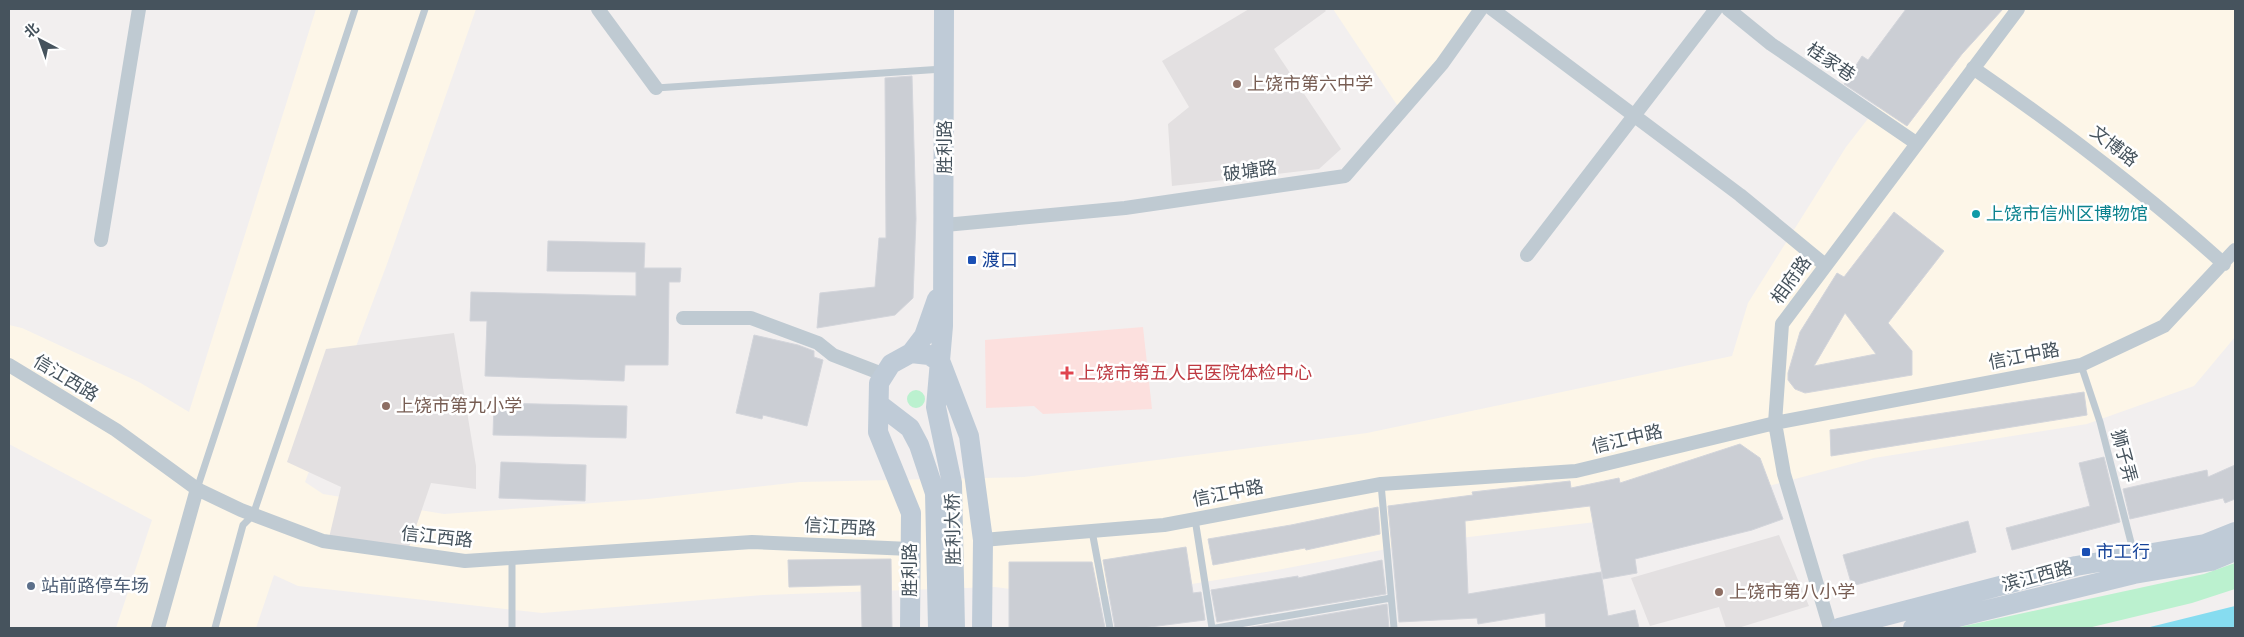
<svg xmlns="http://www.w3.org/2000/svg" width="2244" height="637" viewBox="0 0 2244 637" font-family="'Public Sans','Noto Sans SC',sans-serif">
<style>
.commercial{fill:#fdf6e8}
.education{fill:#e3e0e1}
.medical{fill:#fce0de}
.green{fill:#bbf1cf}
.water{fill:#86dcf0}
.building{fill:#cbced4;stroke:#d3d5db;fill-rule:evenodd}
.lines{fill:none;stroke-linecap:round;stroke-linejoin:round}
.lane{stroke:#bfcad2;stroke-width:7}
.street{stroke:#bfcad2;stroke-width:14}
.secondary{stroke:#bfcbd7;stroke-width:20}
.education-dot{fill:#8d6e63;stroke:#fff;stroke-width:2}
.culture-dot{fill:#0f9aa8;stroke:#fff;stroke-width:2}
.transit-dot{fill:#1a4fb4;stroke:#fff;stroke-width:2}
.health-dot{fill:#e0444e;stroke:#fff;stroke-width:2}
.service-dot{fill:#5c6f8a;stroke:#fff;stroke-width:2}
.labels{text-anchor:middle;stroke-width:5;stroke-linejoin:round;paint-order:stroke}
.street-label{font-size:18px;fill:#46535d;stroke:#fff}
.education-label{font-size:18px;fill:#785e54;stroke:#fff;text-anchor:start}
.culture-label{font-size:18px;fill:#0d838f;stroke:#fff;text-anchor:start}
.transit-label{font-size:18px;fill:#164399;stroke:#fff;text-anchor:start}
.health-label{font-size:18px;fill:#be3a42;stroke:#fff;text-anchor:start}
.service-label{font-size:18px;fill:#4e5e75;stroke:#fff;text-anchor:start}
</style>
<rect width="100%" height="100%" fill="#f2efef"/>
<!-- commercial -->
<path class="commercial" d="M316,9h160l-89,255 -82,218 18,12 121,20 204,-15 152,-17 224,-5 343,-44 365,-77 16,-53 98,-156 107,-138h282v328l-41,49 -107,38 -213,34 -211,56 -245,29 -146,28 -117,19 -71,9 -89,-12 -232,8 -221,18 -244,-27 -24,-11 -18,53h-140l36,-108 -143,-76v-119l13,3 117,54 50,30z
M1333,9h145l-77,102z"/>
<!-- education -->
<path class="education" d="M1249,9h75l2,2 -52,38 67,100 -22,20 -147,17 -4,-62 21,-17 -27,-46z
M454,333l22,133v23l-45,-6 -24,70 -79,-11 13,-55 -54,-25 39,-113z
M1779,535l30,71 -71,22h-12l-7,-21 -69,19 -19,-48z"/>
<!-- medical -->
<path class="medical" d="M1143,327l9,82 -109,5 -9,-8 -48,2 -1,-68z"/>
<!-- green -->
<path class="green" d="M907 399a9 9 0 1 1 18 0a9 9 0 1 1-18 0Z
M2235,563v26l-43,14 -104,25h-133l249,-54z"/>
<!-- water -->
<path class="water" d="M2235,606v22h-89z"/>
<!-- building -->
<path class="building" d="M1906,9h97l-41,45 -55,72 -63,-42 18,-28 6,4z
M912,76l4,143 -3,79 -18,17 -78,13 3,-35 55,-6 4,-49h7l-1,-160z
M1894,212l50,39 -56,72 24,28v24l-107,18 -10,-4 -7,-9v-7l12,-41 37,-59 7,4zM1845,313l31,41 -62,12z
M548,241l97,2 -1,25h37l-1,14h-11l-1,83h-43l-1,16 -139,-5 2,-55h-17l1,-29 165,4v-24l-89,-1z
M754,335l44,10 16,6v6l9,3 -16,66 -44,-11 -1,4 -26,-6z
M2084,392l3,23 -256,41 -1,-26z
M494,403l133,3 -1,32 -133,-3z
M1740,444l20,14 23,61 -31,11 -117,29 2,14 -34,6 -13,-73 -125,15 3,73 133,-22 7,44 27,-6 4,18h-93l-1,-15 -67,11 -1,-6 -78,4 -11,-116 85,-11 -1,-3 98,-11 1,7 48,-10 1,5z
M2104,457l16,65 -108,28 -6,-22 84,-22 -11,-43z
M501,462l85,3 -1,36 -86,-3z
M2235,465v34l-10,4 -2,-5 -93,21 -7,-30 84,-19 1,7z
M1378,507l2,27 -74,16 -1,-2 -92,17 -5,-26 83,-14z
M1968,521l8,31 -124,34 -9,-31z
M1186,547l7,46 8,-1 4,28 -63,8h-27l-12,-68z
M891,559l1,69h-30l-1,-43 -72,2 -1,-27z
M1382,560l4,34 -169,28 -6,-32 87,-14v2z
M1009,562h83l13,66h-96z
M1387,604l2,24h-143z"/>
<g class="lines">
<!-- lane -->
<path class="lane" d="M656,88l287,-19
M2081,365l19,57 34,132
M1381,484l13,144
M197,489l158,-480
M1195,519l17,109
M1092,531l18,97
M215,628l28,-103 10,-10 172,-506
M512,628v-70
M1216,628l175,-30"/>
<!-- street -->
<path class="street" d="M598,9l58,79
M1492,9l248,186 85,70
M1728,9l43,35 145,99
M1973,68c90,62 170,123 251,196
M945,225l180,-17 220,-32 97,-112 39,-55
M101,240l38,-231
M1527,255l189,-246
M683,318h68l67,25 15,12 52,20
M9,365l107,65 81,59 44,21 82,31 142,20 287,-19 158,7
M983,540l181,-15 217,-41 195,-13 199,-48 306,-58 83,-39 71,-76
M158,628l39,-139
M1830,628l-46,-154 -9,-51 7,-99 236,-315"/>
<!-- secondary -->
<path class="secondary" d="M944,9l-1,317 -7,81 16,76 3,145
M911,353l13,-17 13,-37
M880,405l30,23 9,17 16,48 3,135
M910,628l1,-115 -33,-81 1,-49 12,-19 20,-11 18,2 12,8 28,73 14,104 -1,88
M1839,628l237,-62 129,-22 30,-12
M1913,628l221,-54 77,-13 24,-10"/>
</g>
<!-- markers -->
<g class="education-dot">
<circle cx="1237" cy="84" r="5"/>
<circle cx="386" cy="406" r="5"/>
<circle cx="1719" cy="592" r="5"/>
</g>
<circle class="culture-dot" cx="1976" cy="214" r="5"/>
<g class="transit-dot">
<rect x="967" y="255" width="10" height="10" rx="2.5"/>
<rect x="2081" y="547" width="10" height="10" rx="2.5"/>
</g>
<path class="health-dot" d="M1064.5 365.5h5v5h5v5h-5v5h-5v-5h-5v-5h5z"/>
<circle class="service-dot" cx="31" cy="586" r="5"/>
<g class="labels">
<!-- street labels -->
<g class="street-label">
<text transform="translate(1831 62) rotate(34)" y="6">桂家巷</text>
<text transform="translate(2114 146) rotate(38)" y="6">文博路</text>
<text transform="translate(945 147) rotate(-90)" y="6">胜利路</text>
<text transform="translate(1250 171) rotate(-8)" y="6">破塘路</text>
<text transform="translate(1791 280) rotate(-54)" y="6">相府路</text>
<text transform="translate(2024 356) rotate(-11)" y="6">信江中路</text>
<text transform="translate(66 378) rotate(31)" y="6">信江西路</text>
<text transform="translate(1627 439) rotate(-13)" y="6">信江中路</text>
<text transform="translate(2124 456) rotate(75)" y="6">狮子弄</text>
<text transform="translate(1228 493) rotate(-11)" y="6">信江中路</text>
<text transform="translate(840 527) rotate(3)" y="6">信江西路</text>
<text transform="translate(953 529) rotate(-91)" y="6">胜利大桥</text>
<text transform="translate(437 537) rotate(6)" y="6">信江西路</text>
<text transform="translate(910 570) rotate(-90)" y="6">胜利路</text>
<text transform="translate(2037 576) rotate(-15)" y="6">滨江西路</text>
</g>
<!-- education labels -->
<g class="education-label">
<text x="1247" y="90">上饶市第六中学</text>
<text x="396" y="412">上饶市第九小学</text>
<text x="1729" y="598">上饶市第八小学</text>
</g>
<!-- culture labels -->
<g class="culture-label">
<text x="1986" y="220">上饶市信州区博物馆</text>
</g>
<!-- transit labels -->
<g class="transit-label">
<text x="982" y="266">渡口</text>
<text x="2096" y="558">市工行</text>
</g>
<!-- health labels -->
<g class="health-label">
<text x="1078" y="379">上饶市第五人民医院体检中心</text>
</g>
<!-- service labels -->
<g class="service-label">
<text x="41" y="592">站前路停车场</text>
</g>
</g>
<!-- border -->
<rect width="2244" height="637" fill="none" stroke="#46535d" stroke-width="20"/>
<!-- north arrow -->
<g transform="translate(40 40) rotate(319)" stroke="#ffffff" stroke-width="4" paint-order="stroke">
<path d="M0-4L9 19L0 12L-9 19Z" fill="#46535d"/>
<text y="-8" font-size="14" font-weight="bold" text-anchor="middle" fill="#46535d">北</text>
</g>
</svg>
